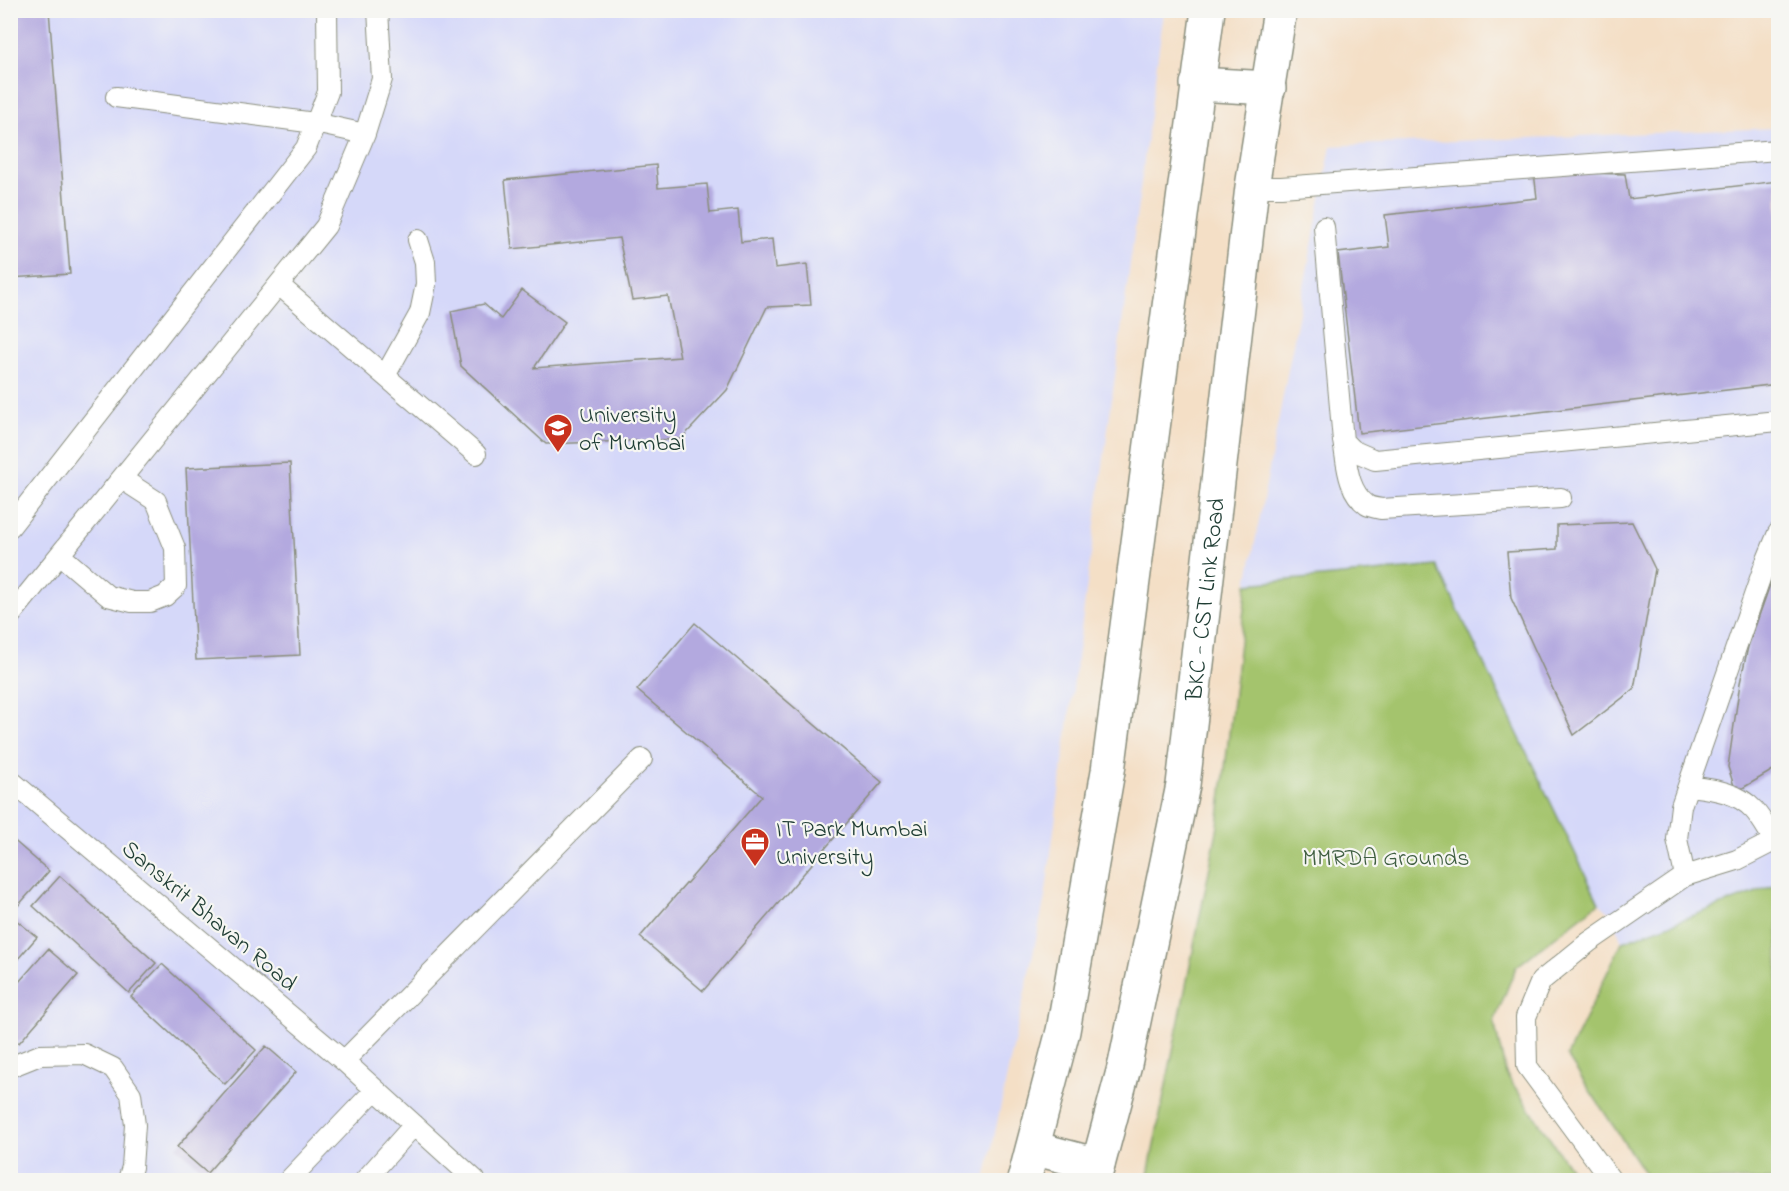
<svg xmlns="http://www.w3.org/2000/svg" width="1789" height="1191" viewBox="0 0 1789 1191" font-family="'Indie Flower',sans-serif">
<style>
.built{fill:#d5d8f9}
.green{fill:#a4c46d;stroke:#628050;stroke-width:1.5}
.building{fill:#b3a9df}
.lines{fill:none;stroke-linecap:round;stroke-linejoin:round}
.lane-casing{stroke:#8a8e7d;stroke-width:22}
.secondary-casing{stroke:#8a8e7d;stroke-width:36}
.lane{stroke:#fff;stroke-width:20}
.secondary{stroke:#fff;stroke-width:33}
.labels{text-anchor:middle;stroke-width:4.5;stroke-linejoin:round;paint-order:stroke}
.poi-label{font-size:24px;fill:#1f3d34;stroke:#f6f6f2;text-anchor:start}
.street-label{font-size:24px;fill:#1f3d34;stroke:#f6f6f2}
.park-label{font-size:24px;fill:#405f42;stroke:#f6f6f2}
</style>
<rect width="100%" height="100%" fill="#f6f6f2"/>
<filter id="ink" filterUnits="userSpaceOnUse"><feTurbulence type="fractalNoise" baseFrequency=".0167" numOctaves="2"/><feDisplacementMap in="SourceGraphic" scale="12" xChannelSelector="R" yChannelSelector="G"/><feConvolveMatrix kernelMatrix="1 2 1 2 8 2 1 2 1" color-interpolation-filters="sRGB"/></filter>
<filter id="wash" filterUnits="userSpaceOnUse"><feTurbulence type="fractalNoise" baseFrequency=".008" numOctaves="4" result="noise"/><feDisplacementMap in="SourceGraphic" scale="24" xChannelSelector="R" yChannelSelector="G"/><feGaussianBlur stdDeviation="1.35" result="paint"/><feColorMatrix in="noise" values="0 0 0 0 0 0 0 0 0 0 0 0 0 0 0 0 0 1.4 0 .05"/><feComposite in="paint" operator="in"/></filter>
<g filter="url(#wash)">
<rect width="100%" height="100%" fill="#f4dfc6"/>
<!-- built -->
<path class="built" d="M10,11h1154l-119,886 -60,283h-974z
M1778,128v756l-156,58 -9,-26 -14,-13 -162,-337 -190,18 84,-438z"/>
<!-- green -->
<path class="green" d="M1437,566l162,337 -83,64 -22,55 12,52 72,106h-431l71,-354 29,-242z
M1778,884v296h-129l-82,-124 55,-114z"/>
<g id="blocks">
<!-- building -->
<path class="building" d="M10,10h39l21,264 -60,4z
M656,165l2,23 49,-4 3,29 28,-3 3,32 31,-3 3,29 32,-4 4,41 -44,2 -40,83 -46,49 -135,5 -85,-78 -10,-55 33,-7 17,15 21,-29 43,32 -31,46 146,-11 -12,-61 -36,4 -13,-62 -107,11 -7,-69z
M1534,172l91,2 4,25 149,-18v203l-419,49 -21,-180 51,-6 -4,-32 152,-17z
M290,463l10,192 -104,5 -10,-192z
M1632,522l23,47 -21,120 -60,46 -63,-137 -4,-46 50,-3v-24z
M1778,562v205l-42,25 -8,-25 12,-84 8,-36z
M695,623l187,159 -179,209 -63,-54 122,-141 -125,-106z
M10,837l39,34 -33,37 -6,-6z
M60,876l96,87 -27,30 -96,-87z
M10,915l27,22 -27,31z
M48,949l30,26 -59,68 -9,-8v-43z
M162,964l94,86 -31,34 -94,-87z
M266,1046l30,26 -89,101 -30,-26z"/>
</g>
</g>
<g filter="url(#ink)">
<use href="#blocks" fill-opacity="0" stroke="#8a8e7d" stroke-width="1.5"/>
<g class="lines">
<!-- lane casing -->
<g class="lane-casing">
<path id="lane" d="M116,97l199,26 50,11
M1252,187h29l497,-37
M1324,227l19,214 9,9 23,10 403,-39
M279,285l197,169
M385,376l35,-63 6,-29 -1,-22 -7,-22
M1343,441c4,21 4,50 24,64 3,2 9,3 14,4l180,-11
M10,527l296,-379 22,-56 -1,-82
M60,555l48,41 24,6h18l15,-6 11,-10 -1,-38 -19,-47 -34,-22
M10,616l316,-390 39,-92 17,-55 -4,-69
M10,780l334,281 131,119
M1688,786c23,3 49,5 66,24 8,9 14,21 21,31
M1685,876l-8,-37 4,-33 83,-239 14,-34
M344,1061l298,-302
M10,1067l30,-12 44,-1 29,14 18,26 4,31 -3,42 -4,13
M289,1180l86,-90
M365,1180l49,-55
M1611,1180l-84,-114 -1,-49 15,-36 48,-39 96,-66 52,-16 41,-21"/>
</g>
<!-- secondary casing -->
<g class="secondary-casing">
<g id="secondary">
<path d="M1197,84l72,4"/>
<path d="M1033,1148l65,17"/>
<path d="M1024,1180l39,-149 45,-260 100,-761"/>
<path id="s1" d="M1094,1180l31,-116 58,-279 69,-598 28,-177"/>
</g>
</g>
<!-- lane -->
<use href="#lane" class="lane"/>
<!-- secondary -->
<use href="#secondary" class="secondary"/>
</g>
</g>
<!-- icons -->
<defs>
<g id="university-pin" transform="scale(1.5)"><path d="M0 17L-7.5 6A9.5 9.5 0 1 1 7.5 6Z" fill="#c8321e" stroke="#f6f6f2"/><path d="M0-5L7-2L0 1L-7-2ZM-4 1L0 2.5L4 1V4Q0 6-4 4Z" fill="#fff"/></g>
<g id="office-pin" transform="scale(1.5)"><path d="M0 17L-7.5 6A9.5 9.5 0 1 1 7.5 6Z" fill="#c8321e" stroke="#f6f6f2"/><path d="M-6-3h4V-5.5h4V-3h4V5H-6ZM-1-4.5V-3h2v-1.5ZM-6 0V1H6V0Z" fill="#fff"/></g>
</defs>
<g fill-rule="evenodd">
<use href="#university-pin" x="558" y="428"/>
<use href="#office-pin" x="755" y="842"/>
</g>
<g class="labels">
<!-- poi labels -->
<g class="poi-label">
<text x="579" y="422">University<tspan x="579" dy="28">of Mumbai</tspan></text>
<text x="776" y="836">IT Park Mumbai<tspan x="776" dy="28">University</tspan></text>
</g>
<!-- street labels -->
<g class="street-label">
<text dy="8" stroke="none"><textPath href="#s1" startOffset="592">BKC - CST Link Road</textPath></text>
<text transform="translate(210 915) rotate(40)" y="8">Sanskrit Bhavan Road</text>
</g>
<!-- park labels -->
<g class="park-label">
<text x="1386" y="865">MMRDA Grounds</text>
</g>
</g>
<!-- margin -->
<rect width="1789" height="1191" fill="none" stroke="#f6f6f2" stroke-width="36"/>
</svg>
